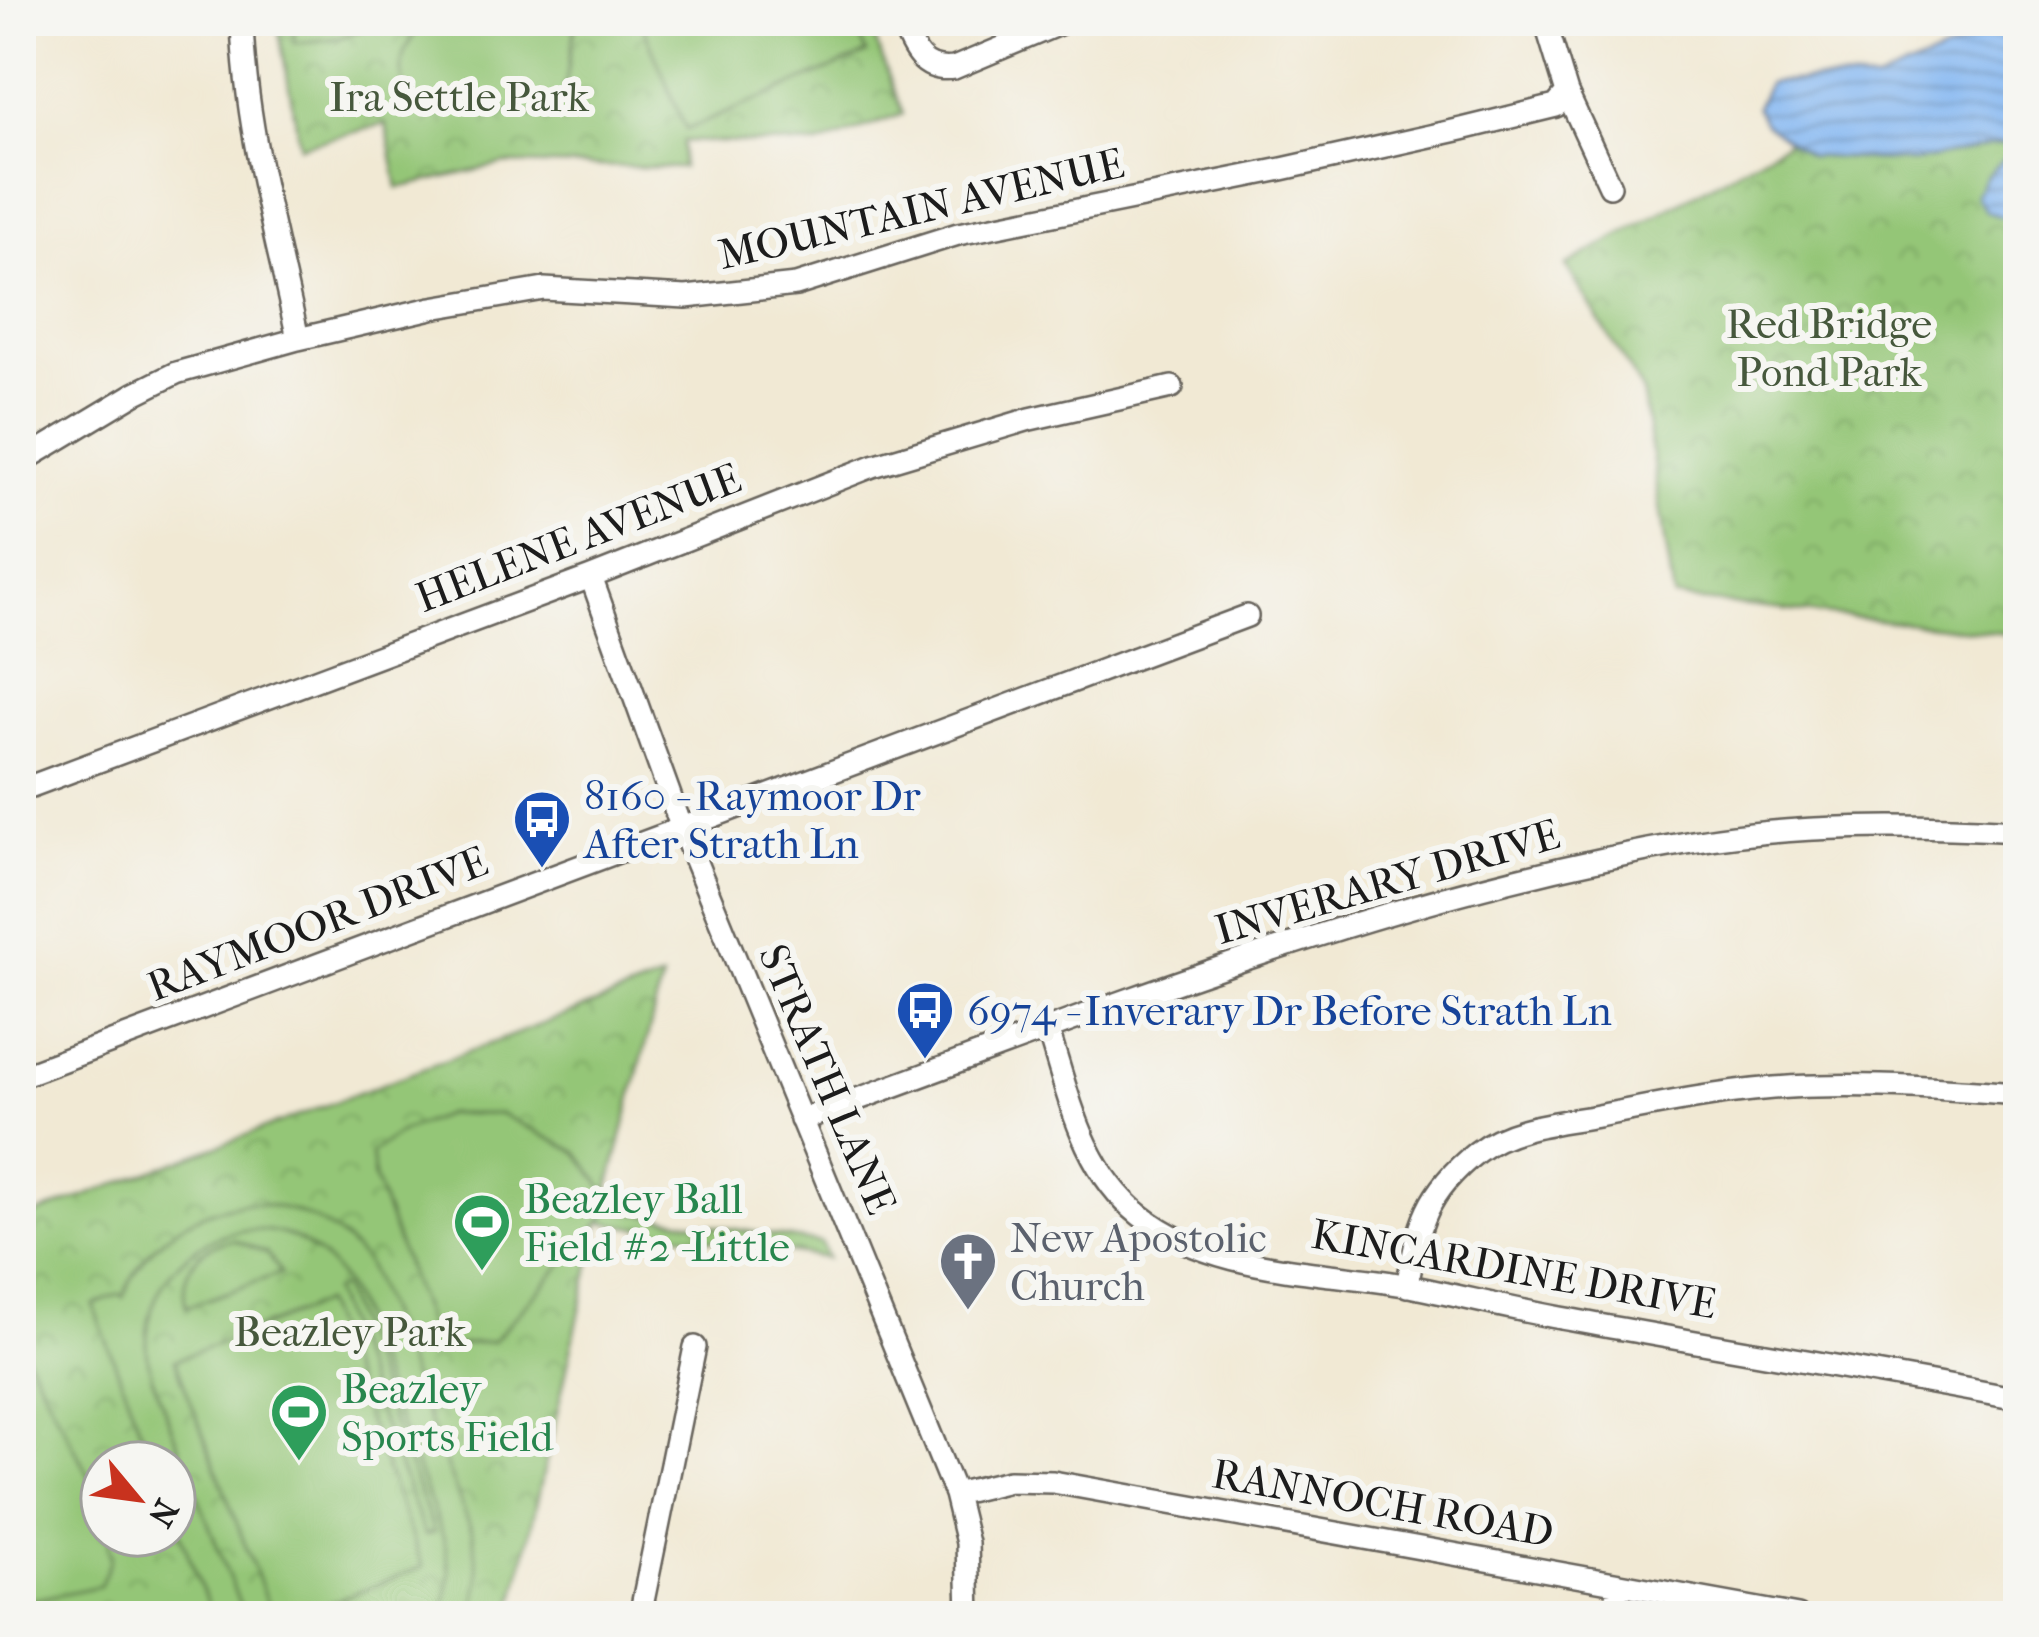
<svg xmlns="http://www.w3.org/2000/svg" width="2039" height="1637" viewBox="0 0 2039 1637" font-family="'IM FELL French Canon',serif">
<style>
.park{fill:url(#park-crowns);stroke:#58714a;stroke-width:3;fill-rule:evenodd}
.garden{fill:#94c677;stroke:#58714a;stroke-width:3}
.water{fill:url(#water-rules);stroke:#516a87;stroke-width:3}
.lines{fill:none;stroke-linecap:round;stroke-linejoin:round}
.minor-casing{stroke:#67645c;stroke-width:26}
.minor{stroke:#fff;stroke-width:21}
.labels{text-anchor:middle;stroke-width:12;stroke-linejoin:round;paint-order:stroke}
.park-label{font-size:42px;fill:#46583c;stroke:#f6f6f2}
.street-label{font-size:42px;fill:#1c1c1c;stroke:#f6f6f2}
.transit-label{font-size:42px;fill:#164399;stroke:#f6f6f2;text-anchor:start}
.leisure-label{font-size:42px;fill:#27864d;stroke:#f6f6f2;text-anchor:start}
.worship-label{font-size:42px;fill:#5b616d;stroke:#f6f6f2;text-anchor:start}
</style>
<defs>
<pattern id="park-crowns" width="20" height="18" patternUnits="userSpaceOnUse" patternTransform="scale(3)"><rect width="20" height="18" fill="#94c677"/><path d="M2 6a3 3 0 1 1 6 0M12 15a3 3 0 1 1 6 0" fill="none" stroke="#7faa66"/></pattern>
<pattern id="water-rules" width="6" height="5" patternUnits="userSpaceOnUse" patternTransform="scale(3)"><rect width="6" height="5" fill="#86b8f2"/><path d="M0 2.5h6" fill="none" stroke="#6d95c3"/></pattern>
</defs>
<rect width="100%" height="100%" fill="#f6f6f2"/>
<filter id="ink" filterUnits="userSpaceOnUse"><feTurbulence type="fractalNoise" baseFrequency=".00833" numOctaves="2"/><feDisplacementMap in="SourceGraphic" scale="24" xChannelSelector="R" yChannelSelector="G"/><feConvolveMatrix kernelMatrix="1 2 1 2 8 2 1 2 1" color-interpolation-filters="sRGB"/></filter>
<filter id="wash" filterUnits="userSpaceOnUse"><feTurbulence type="fractalNoise" baseFrequency=".004" numOctaves="4" result="noise"/><feDisplacementMap in="SourceGraphic" scale="48" xChannelSelector="R" yChannelSelector="G"/><feGaussianBlur stdDeviation="2.7" result="paint"/><feColorMatrix in="noise" values="0 0 0 0 0 0 0 0 0 0 0 0 0 0 0 0 0 1.4 0 .05"/><feComposite in="paint" operator="in"/></filter>
<g filter="url(#wash)">
<rect width="100%" height="100%" fill="#f1e9d4"/>
<!-- park -->
<path class="park" d="M277,21h591l35,93 -85,31 -135,-4 -1,27 -177,-4 -107,24 -12,-64 -86,22z
M1789,141l21,15 102,6 91,-19 10,8 -10,11 -15,50 30,10v413l-344,-37 -32,-208 -76,-124z
M662,979l-58,229 217,35 6,15 -227,-36 -89,394h-490v-396zM102,1463h72v72h-72z"/>
<!-- garden -->
<path class="garden" d="M293,21h90l-44,17 -44,5z
M426,21h150l-14,85 -13,10 -104,-7 -39,-14c-10,-33 -3,-49 20,-74z
M641,21h212l14,33 -181,76z
M447,1114h54l77,39 38,52 -123,136 -57,7 -62,-170 -3,-25 31,-22z
M245,1203c52,2 90,21 122,61l106,270 6,44 -6,38h-30l7,-43 -6,-34c-22,-58 -44,-115 -67,-173 -12,-33 -22,-73 -46,-100 -81,-89 -211,0 -179,111l92,239h-32l-38,-99v-54h-21l-60,-158 27,-11 3,3c23,-55 63,-85 122,-94z
M234,1240l33,13 14,20 -95,34c-8,-35 12,-63 48,-67z
M341,1287l93,245 -9,3 -93,-244z
M323,1303l100,264 -127,49h-24l-97,-256z
M21,1346l81,154v35h6l3,24 -11,27 -79,16z"/>
<!-- water -->
<path class="water" d="M2018,22v200l-31,-10 -11,-16 10,-18 26,-27 -9,-8 -90,19 -103,-6 -46,-33 -8,-16 12,-24 48,-4 60,3z"/>
</g>
<g filter="url(#ink)">
<g class="lines">
<!-- minor casing -->
<g class="minor-casing">
<path id="minor" d="M242,21c3,107 34,214 56,318
M901,21c11,26 19,52 53,47l112,-47
M1545,21l22,72 43,93
M21,462l113,-68 42,-21 122,-34 134,-31 112,-19 142,8 110,-12 162,-51 324,-65 180,-40 94,-23 11,-13
M591,577l90,249 274,668 12,49 2,73
M21,790l570,-213 282,-111 157,-47 142,-32
M1048,1031c21,65 35,139 92,184 74,59 179,54 269,71 51,10 101,23 152,32 152,28 305,52 457,81
M21,1076l1226,-460
M801,1120c292,-106 583,-226 891,-278 107,-18 218,-17 326,-11
M1407,1286c12,-61 18,-93 70,-134 33,-26 81,-29 121,-36 71,-14 146,-29 218,-30 68,-2 135,3 202,8
M955,1494l54,-13 44,1 745,134
M640,1616l55,-269
M1613,1616l5,-31"/>
</g>
<!-- minor -->
<use href="#minor" class="minor"/>
</g>
</g>
<!-- icons -->
<defs>
<g id="bus-pin" transform="scale(3)"><path d="M0 17L-7.5 6A9.5 9.5 0 1 1 7.5 6Z" fill="#1a4fb4" stroke="#f6f6f2"/><path d="M-5-6H5V4H4V6H2V4H-2V6H-4V4H-5ZM-3.5-4V0h7V-4ZM-3.5 1.2v1.5H-2V1.2ZM2 1.2v1.5H3.5V1.2Z" fill="#fff"/></g>
<g id="stadium-pin" transform="scale(3)"><path d="M0 17L-7.5 6A9.5 9.5 0 1 1 7.5 6Z" fill="#2e9e5b" stroke="#f6f6f2"/><path d="M0-5a6.5 5 0 1 0 0 10a6.5 5 0 1 0 0-10ZM-3.5-1.8h7v3.6h-7Z" fill="#fff"/></g>
<g id="church-pin" transform="scale(3)"><path d="M0 17L-7.5 6A9.5 9.5 0 1 1 7.5 6Z" fill="#6b7280" stroke="#f6f6f2"/><path d="M-1.2-6h2.4v3.5h3.3v2.4h-3.3V6h-2.4V-.1h-3.3v-2.4h3.3Z" fill="#fff"/></g>
</defs>
<g fill-rule="evenodd">
<use href="#bus-pin" x="542" y="819"/>
<use href="#bus-pin" x="925" y="1010"/>
<use href="#stadium-pin" x="482" y="1222"/>
<use href="#church-pin" x="968" y="1261"/>
<use href="#stadium-pin" x="299" y="1412"/>
</g>
<g class="labels">
<!-- park labels -->
<g class="park-label">
<text x="459" y="111">Ira Settle Park</text>
<text x="1829" y="338">Red Bridge<tspan x="1829" dy="48">Pond Park</tspan></text>
<text x="350" y="1346">Beazley Park</text>
</g>
<!-- street labels -->
<g class="street-label">
<text transform="translate(921 208) rotate(-13)" y="15">MOUNTAIN AVENUE</text>
<text transform="translate(578 537) rotate(-21)" y="15">HELENE AVENUE</text>
<text transform="translate(1387 881) rotate(-16)" y="15">INVERARY DRIVE</text>
<text transform="translate(317 923) rotate(-21)" y="15">RAYMOOR DRIVE</text>
<text transform="translate(828 1079) rotate(67)" y="15">STRATH LANE</text>
<text transform="translate(1514 1268) rotate(10)" y="15">KINCARDINE DRIVE</text>
<text transform="translate(1383 1502) rotate(10)" y="15">RANNOCH ROAD</text>
</g>
<!-- transit labels -->
<g class="transit-label">
<text x="584" y="810">8160 - Raymoor Dr<tspan x="584" dy="48">After Strath Ln</tspan></text>
<text x="967" y="1025">6974 - Inverary Dr Before Strath Ln</text>
</g>
<!-- leisure labels -->
<g class="leisure-label">
<text x="524" y="1213">Beazley Ball<tspan x="524" dy="48">Field #2 -Little</tspan></text>
<text x="341" y="1403">Beazley<tspan x="341" dy="48">Sports Field</tspan></text>
</g>
<!-- worship labels -->
<g class="worship-label">
<text x="1010" y="1252">New Apostolic<tspan x="1010" dy="48">Church</tspan></text>
</g>
</g>
<!-- margin -->
<rect width="2039" height="1637" fill="none" stroke="#f6f6f2" stroke-width="72"/>
<!-- north arrow -->
<g transform="translate(138 1499) rotate(119)"><circle r="57" fill="#f6f6f2" stroke="#9f9f9c" stroke-width="3"/>
<path d="M0-9L21 45L0 30L-21 45Z" fill="#c8321e"/>
<text y="-18" font-size="33" font-weight="bold" text-anchor="middle" fill="#1c1c1c">N</text>
</g>
</svg>
